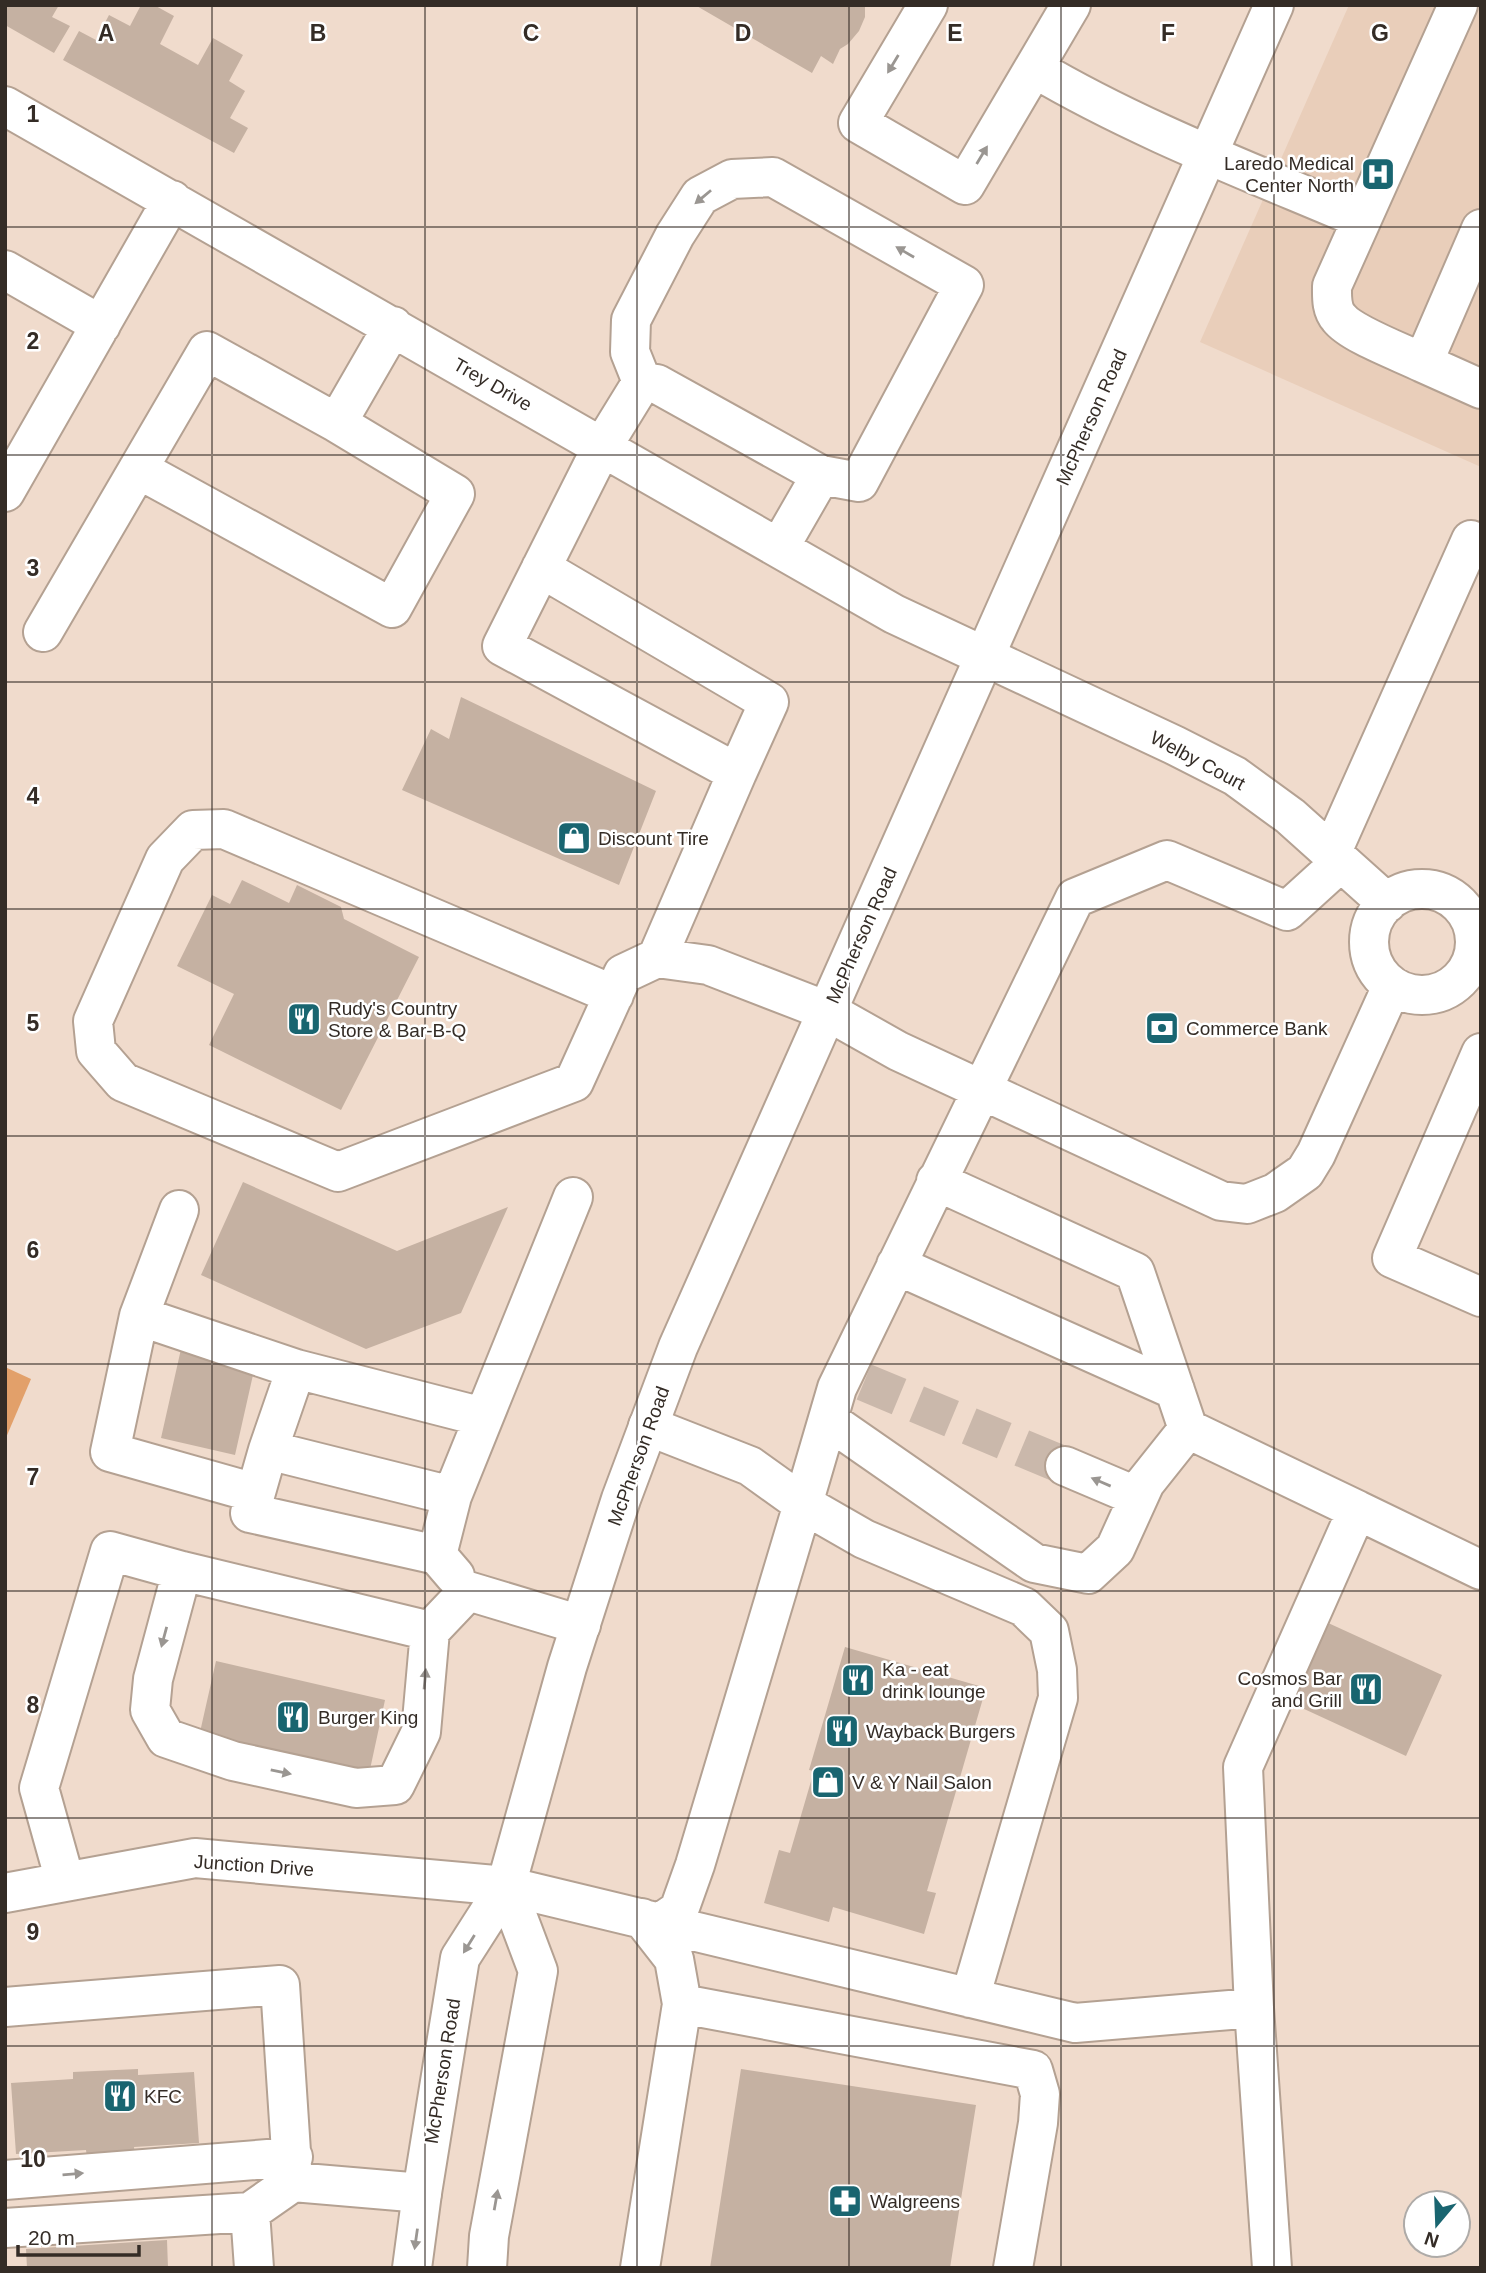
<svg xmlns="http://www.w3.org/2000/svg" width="1486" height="2273" viewBox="0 0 1486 2273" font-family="Arial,sans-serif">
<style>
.built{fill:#e9ceba}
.water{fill:#e2a06a}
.building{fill:#c5b1a2}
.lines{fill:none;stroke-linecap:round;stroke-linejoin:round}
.minor-tunnel{stroke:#cab8ab;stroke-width:38;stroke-dasharray:38 19;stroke-linecap:butt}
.minor-casing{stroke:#b4a192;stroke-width:42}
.major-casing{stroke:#b4a192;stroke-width:42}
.minor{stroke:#fff;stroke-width:38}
.major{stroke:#fff;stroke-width:38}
.oneway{fill:#9a9692}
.grid{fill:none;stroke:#342c26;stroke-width:2;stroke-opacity:0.55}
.labels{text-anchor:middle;stroke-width:5;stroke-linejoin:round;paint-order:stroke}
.poi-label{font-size:19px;fill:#342c26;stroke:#fff;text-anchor:start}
.street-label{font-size:19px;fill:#342c26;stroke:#fff}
.grid-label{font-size:23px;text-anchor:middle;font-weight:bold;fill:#342c26;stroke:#fff;stroke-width:5;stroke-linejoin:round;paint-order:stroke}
</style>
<rect width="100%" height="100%" fill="#f0dbcc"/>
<!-- built -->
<path class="built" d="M1349,5h132v462l-281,-125z"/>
<!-- water -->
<path class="water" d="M5,1367l26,12 -26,61z"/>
<!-- building -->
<path class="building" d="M5,5h54l-7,12 18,9 -16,27 -49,-28z
M141,5h13l20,11 -14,28 38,21 15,-27 30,17 -14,26 16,10 -15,27 18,10 -14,25 -171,-93 16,-29 17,9 13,-25 21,11z
M695,5h170v12l-6,14 -11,13 -8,5 -7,15 -12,-8 -9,17z
M461,697l195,94 -37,94 -217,-95 29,-61 18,10z
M242,880l47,23 8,-18 44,22 3,12 75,38 -78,153 -132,-65 25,-51 -57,-28 35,-71 18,9z
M243,1182l154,69 111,-44 -47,106 -95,36 -165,-74z
M181,1349l74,17 -20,89 -74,-17z
M1326,1622l116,53 -36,81 -117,-54z
M845,1647l141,41 -59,203 9,2 -12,41 -91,-27 -4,15 -65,-19 15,-53 11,3 24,-82 -5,-1z
M216,1661l169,39 -16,74 -171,-33z
M138,2069v6l56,-3 5,71 -65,4 1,9 -48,2 -1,-8 -70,4 -5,-71 62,-4v-7z
M741,2069l235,36 -26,163h-240z
M167,2240l1,28h-141l-1,-19z"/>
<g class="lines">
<!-- minor-tunnel -->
<path class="minor-tunnel" d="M864,1382l201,84"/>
<!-- minor casing -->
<g class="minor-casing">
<path id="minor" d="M928,5l-70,118 107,62 106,-180
M1458,5l-126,281c0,11 -1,23 7,32 12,16 64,35 84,45l58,-134
M1034,68c103,61 217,104 327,151
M5,106l889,508 280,131 61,31 55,40 97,87
M5,270l96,55
M1423,363l58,26
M642,382l-12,-30 1,-32 44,-85 25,-39 32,-17 41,-2 191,108 -105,197 -38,-7 -42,73
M138,469l254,139 63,-114 -118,-71
M5,492l167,-292
M541,568l228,134 -32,71
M43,632l164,-281 130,72 56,-97
M1331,854l140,-314 10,5
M1369 942a53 53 0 1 1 106 0a53 53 0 1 1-106 0Z
M657,958l80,-185 -235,-127 100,-199 40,-65 15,2 164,91
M614,995l-390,-166 -31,1 -28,29 -72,162 3,30 27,31 215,90 236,-90 49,-108 34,-16 51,7 119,46 71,40 323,150 26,3 28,-11 30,-21 11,-18 76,-168
M1481,1053l-89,205 89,39
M936,1181l199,91 53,157 169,81
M896,1265l279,125
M139,1316l40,-106
M296,1369l187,48
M828,1420l206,143 54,11 27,-25 30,-66 43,-54
M648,1426l102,40 53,38 -108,361 -16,45 -19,13
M268,1450l184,46
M1065,1466l73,31
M255,1493l-145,-41 29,-136 157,53 -28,81 -18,63 187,42
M182,1571l-29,108 -3,31 16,28 67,23 123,27 39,-3 26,-53 9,-101
M455,1576l-18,-21 15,-59 121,-299
M65,1881l-26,-93 71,-237 72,20 248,60 38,-40 113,34
M5,1893l190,-35 311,28 569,137 179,-15
M642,1918l32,41 8,45
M970,1998l88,-300 -1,-28 -8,-39 -25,-24 -160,-68 -61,-35 34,-116 238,-490 92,-38 120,51 54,-49
M5,2007l275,-22 13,197
M5,2180l288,-23
M5,2228l245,-16
M254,2268l-4,-56 43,-30 129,11
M640,2268l42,-264 351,66 7,24 -2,29 -25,145
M1272,2268l-18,-260 -11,-241 114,-257 124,60"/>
</g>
<!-- major casing -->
<g class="major-casing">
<path id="major" d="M412,2268l10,-75 38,-235 46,-72 61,-219 54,-168 57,-152 596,-1342
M487,2268l2,-32 49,-265 -32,-85"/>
</g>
<!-- minor -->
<use href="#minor" class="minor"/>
<!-- major -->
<use href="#major" class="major"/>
</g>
<!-- one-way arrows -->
<defs><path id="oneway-solid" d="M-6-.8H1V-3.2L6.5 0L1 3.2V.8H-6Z" transform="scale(1.75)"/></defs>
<g class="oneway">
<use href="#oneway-solid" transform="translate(893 64) rotate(121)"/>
<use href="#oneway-solid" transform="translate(982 155) rotate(-59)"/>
<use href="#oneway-solid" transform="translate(703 197) rotate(140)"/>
<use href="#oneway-solid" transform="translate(905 252) rotate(-150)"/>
<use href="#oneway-solid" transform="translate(1101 1482) rotate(-157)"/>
<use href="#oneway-solid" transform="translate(164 1637) rotate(105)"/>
<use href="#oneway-solid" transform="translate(425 1679) rotate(-85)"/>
<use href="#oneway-solid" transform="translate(281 1772) rotate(12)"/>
<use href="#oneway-solid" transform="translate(469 1944) rotate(122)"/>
<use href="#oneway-solid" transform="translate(73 2174) rotate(-5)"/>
<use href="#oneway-solid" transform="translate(496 2200) rotate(-80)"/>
<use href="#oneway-solid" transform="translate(416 2239) rotate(98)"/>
</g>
<!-- grid -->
<path class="grid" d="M212,5v2263M425,5v2263M637,5v2263M849,5v2263M1061,5v2263M1274,5v2263M5,227h1476M5,455h1476M5,682h1476M5,909h1476M5,1136h1476M5,1364h1476M5,1591h1476M5,1818h1476M5,2046h1476"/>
<!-- icons -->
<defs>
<g id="hospital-square" transform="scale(1.75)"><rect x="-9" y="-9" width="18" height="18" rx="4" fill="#196570" stroke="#fff"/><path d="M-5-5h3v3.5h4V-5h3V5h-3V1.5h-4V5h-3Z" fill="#fff"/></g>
<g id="shop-square" transform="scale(1.75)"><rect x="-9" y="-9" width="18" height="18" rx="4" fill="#196570" stroke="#fff"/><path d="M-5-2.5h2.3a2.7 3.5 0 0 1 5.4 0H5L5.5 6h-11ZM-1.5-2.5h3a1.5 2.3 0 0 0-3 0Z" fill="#fff"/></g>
<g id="restaurant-square" transform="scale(1.75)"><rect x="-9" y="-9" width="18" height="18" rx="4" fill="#196570" stroke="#fff"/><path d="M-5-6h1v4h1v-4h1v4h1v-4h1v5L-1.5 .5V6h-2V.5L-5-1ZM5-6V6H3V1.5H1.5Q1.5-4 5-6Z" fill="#fff"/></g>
<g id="bank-square" transform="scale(1.75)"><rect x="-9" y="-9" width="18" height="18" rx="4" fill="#196570" stroke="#fff"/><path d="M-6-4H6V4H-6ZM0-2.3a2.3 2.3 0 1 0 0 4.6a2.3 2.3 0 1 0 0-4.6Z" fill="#fff"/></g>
<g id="pharmacy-square" transform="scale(1.75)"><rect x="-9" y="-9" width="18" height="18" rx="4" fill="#196570" stroke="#fff"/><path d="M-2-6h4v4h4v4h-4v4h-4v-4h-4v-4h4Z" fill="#fff"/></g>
</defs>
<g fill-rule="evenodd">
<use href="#hospital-square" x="1378" y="174"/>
<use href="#shop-square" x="574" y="838"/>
<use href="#restaurant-square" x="304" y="1019"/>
<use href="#bank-square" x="1162" y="1028"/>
<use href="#restaurant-square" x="858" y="1680"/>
<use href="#restaurant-square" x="1366" y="1689"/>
<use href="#restaurant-square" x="293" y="1717"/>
<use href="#restaurant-square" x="842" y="1731"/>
<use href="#shop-square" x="828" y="1782"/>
<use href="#restaurant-square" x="120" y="2096"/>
<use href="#pharmacy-square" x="845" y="2201"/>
</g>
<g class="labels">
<!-- poi labels -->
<g class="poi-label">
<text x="1354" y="170" text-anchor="end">Laredo Medical<tspan x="1354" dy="22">Center North</tspan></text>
<text x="598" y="845">Discount Tire</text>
<text x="328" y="1015">Rudy's Country<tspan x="328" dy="22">Store &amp; Bar-B-Q</tspan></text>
<text x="1186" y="1035">Commerce Bank</text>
<text x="882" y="1676">Ka - eat<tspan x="882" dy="22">drink lounge</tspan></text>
<text x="1342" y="1685" text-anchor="end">Cosmos Bar<tspan x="1342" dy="22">and Grill</tspan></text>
<text x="318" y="1724">Burger King</text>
<text x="866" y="1738">Wayback Burgers</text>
<text x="852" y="1789">V &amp; Y Nail Salon</text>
<text x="144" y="2103">KFC</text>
<text x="870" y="2208">Walgreens</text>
</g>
<!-- street labels -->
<g class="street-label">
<text transform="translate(493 384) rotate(30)" y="7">Trey Drive</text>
<text transform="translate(1091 417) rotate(-66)" y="7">McPherson Road</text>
<text transform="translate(1198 760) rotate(28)" y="7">Welby Court</text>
<text transform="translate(861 935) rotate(-66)" y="7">McPherson Road</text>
<text transform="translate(638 1456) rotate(-70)" y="7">McPherson Road</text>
<text transform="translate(254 1865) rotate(4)" y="7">Junction Drive</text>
<text transform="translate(442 2071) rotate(-81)" y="7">McPherson Road</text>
</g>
</g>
<g class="grid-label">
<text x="106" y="41">A</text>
<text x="318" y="41">B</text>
<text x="531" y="41">C</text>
<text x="743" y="41">D</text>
<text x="955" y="41">E</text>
<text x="1168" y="41">F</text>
<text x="1380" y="41">G</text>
<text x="33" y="122">1</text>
<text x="33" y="349">2</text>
<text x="33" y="576">3</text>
<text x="33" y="804">4</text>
<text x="33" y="1031">5</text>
<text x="33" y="1258">6</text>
<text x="33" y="1485">7</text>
<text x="33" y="1713">8</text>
<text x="33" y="1940">9</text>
<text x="33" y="2167">10</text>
</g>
<!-- border -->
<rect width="1486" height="2273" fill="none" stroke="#342c26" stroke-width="14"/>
<!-- north arrow -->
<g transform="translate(1437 2224) rotate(199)"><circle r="33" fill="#ffffff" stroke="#aeaba8" stroke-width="2"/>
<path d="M0-5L12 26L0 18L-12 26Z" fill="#196570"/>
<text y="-10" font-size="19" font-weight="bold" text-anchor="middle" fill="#342c26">N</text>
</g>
<!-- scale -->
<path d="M18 2245v10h121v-10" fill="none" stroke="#342c26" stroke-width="3.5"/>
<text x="28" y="2245" font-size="21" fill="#342c26" stroke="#ffffff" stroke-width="5" paint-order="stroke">20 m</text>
</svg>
